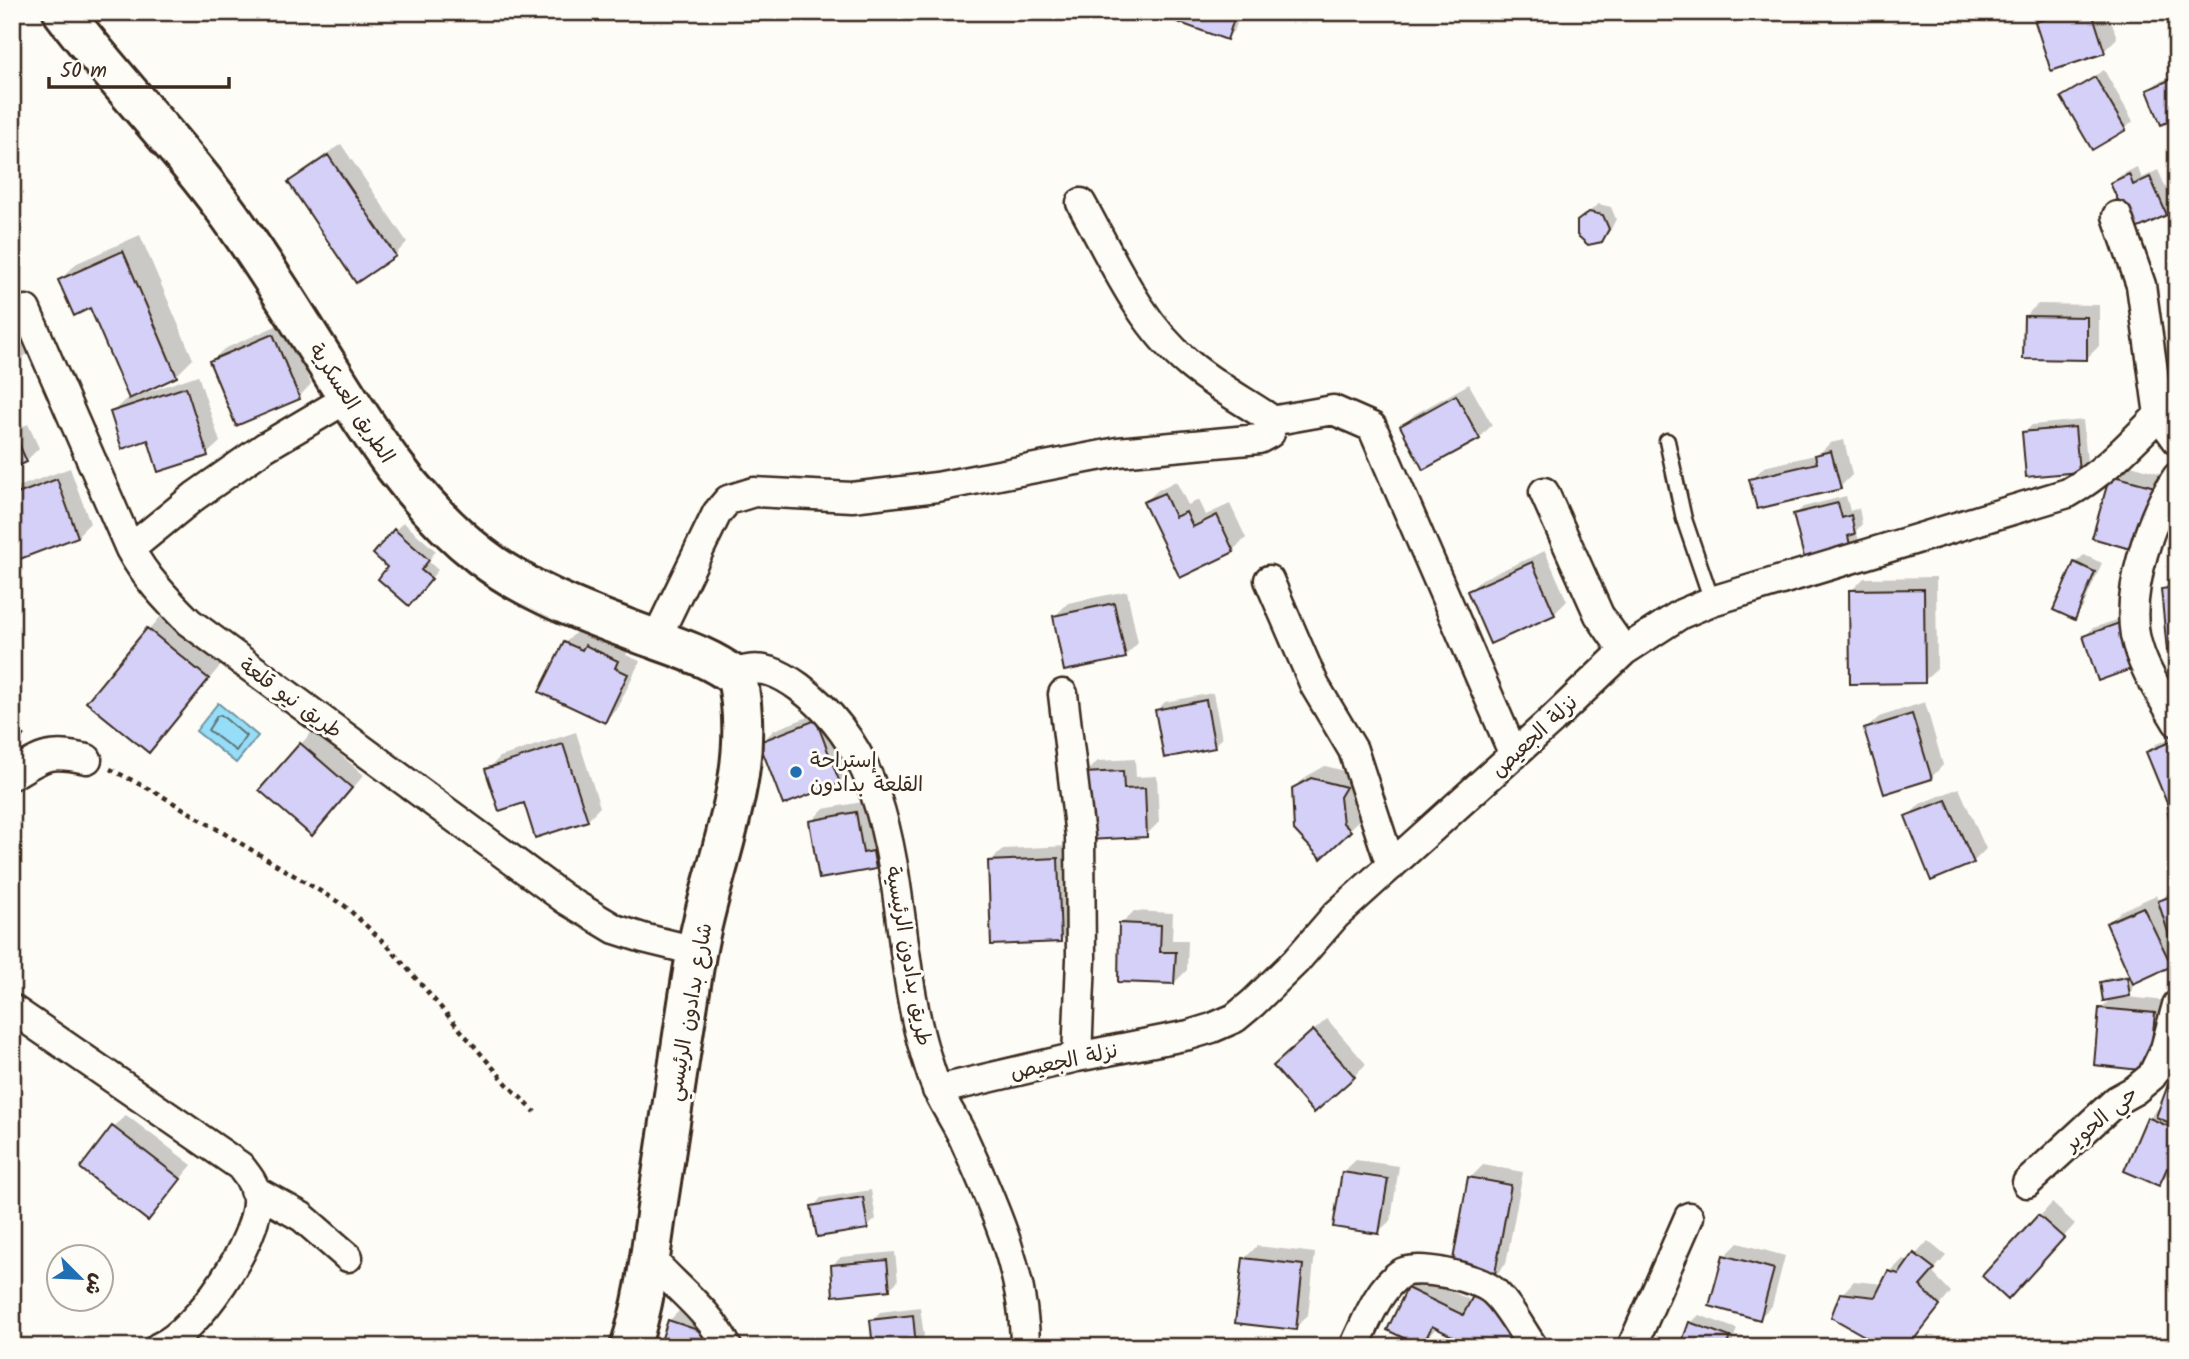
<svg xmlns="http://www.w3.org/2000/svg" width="2189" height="1359" viewBox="0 0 2189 1359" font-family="Kalam,'Playpen Sans Arabic',sans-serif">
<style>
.water{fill:#96ddf8;stroke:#7295a1;stroke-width:2}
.shadow{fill:#0003}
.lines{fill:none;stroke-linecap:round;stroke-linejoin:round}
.shore{stroke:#5f7275;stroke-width:2}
.building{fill:#d5d0f8;stroke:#3b2a1e;stroke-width:2}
.service-casing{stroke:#3b2a1e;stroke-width:19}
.minor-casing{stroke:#3b2a1e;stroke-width:33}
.secondary-casing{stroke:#3b2a1e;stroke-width:44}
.path{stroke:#3b2a1e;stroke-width:4.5;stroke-dasharray:5 5;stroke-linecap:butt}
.service{stroke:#fdfcf7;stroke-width:14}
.minor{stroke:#fdfcf7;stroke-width:28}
.secondary{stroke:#fdfcf7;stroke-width:38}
.poi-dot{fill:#1f6fb2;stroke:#fdfcf7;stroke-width:2.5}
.labels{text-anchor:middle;stroke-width:6;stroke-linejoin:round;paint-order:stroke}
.street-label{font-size:21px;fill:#3b2a1e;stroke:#fdfcf7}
.poi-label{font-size:21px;fill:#3b2a1e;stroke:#fdfcf7;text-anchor:start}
</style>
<rect width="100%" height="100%" fill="#fdfcf7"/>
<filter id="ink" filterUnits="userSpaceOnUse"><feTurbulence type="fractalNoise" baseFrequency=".0143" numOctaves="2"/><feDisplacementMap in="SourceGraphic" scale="14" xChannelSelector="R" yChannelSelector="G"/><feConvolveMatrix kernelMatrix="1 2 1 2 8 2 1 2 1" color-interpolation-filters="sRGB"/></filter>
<g filter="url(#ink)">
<!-- water -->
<path class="water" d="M218,703l40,33 -22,27 -40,-32z"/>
<!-- shadow -->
<path class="shadow" d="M1155,12h86l-6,17 -8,9z
M2048,12h60l9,26 -13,13 -67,-28z
M2104,70l29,51 -8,8 -62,-32 9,-8z
M2177,74v42l-28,-25 8,-8z
M341,144l66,98 -12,13 -105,-72 13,-13z
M2137,167l5,11 16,-8 16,36 -8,8 -53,-31 8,-8z
M1598,204l13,3 5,12 -6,12 -8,9 -23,-19z
M140,235l53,124 -17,17 -35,15 1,3 56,-19 22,67 -13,12 -58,-16 -37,-26 13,-12 5,-2 -39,-92 -31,-26 17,-17z
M2038,304l61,1v41l-13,13 -61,-43z
M12,321l15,33 -15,14z
M285,322l26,62 -12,13 -88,-36 13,-12z
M1469,384l23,41 -13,13 -77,-12 13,-12z
M12,404l10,23 6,-3 11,24 -13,13 -14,6z
M2083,420l4,42 -9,9 -54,-38 8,-8z
M1844,440l8,35 -12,12 -89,-7 13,-13 55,-13 11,-11z
M2124,463l42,12 -17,61 -38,-60z
M70,468l20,55 -13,13 -65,24v-71z
M1176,481l12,24 11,-5 7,15 24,-11 16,34 -13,12 -52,26 -36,-74 13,-12z
M1846,496l4,15 9,-3 3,16 -6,7 3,9 -9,8 -55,-33 8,-8z
M403,522l33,29 -8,10 10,9 -21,25 -27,-28 5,-36z
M1545,551l22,50 -13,13 -85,-23 13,-12z
M2084,555l18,8 -20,46 -8,8 1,-54z
M2177,576v72l-14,-59z
M1936,577l1,92 -13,12 -73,-90 13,-13z
M1127,591l11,52 -13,13 -70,-40 13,-13z
M2131,615l6,51 -52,-30 8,-8z
M161,616l60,49 -72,86 -60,-49z
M578,630l16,8 5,-5 31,15 -4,7 14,6 -23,48 -13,12 -39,-78z
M1213,693l9,45 -8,9 -57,-37 8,-8z
M1925,702l18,63 -12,13 -65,-49 13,-12z
M829,709l23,60 -13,13 -78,-39 13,-13z
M313,731l51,44 -39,46 -24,-77z
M576,732l24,75 -13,13 -61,-19 -39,-31 13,-13z
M2177,736v66l-29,-50 8,-8z
M1135,759l1,18 21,-1 2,46 -13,13 -61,-62 13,-12z
M1325,766l32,8 -5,9 3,27 7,7 -41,39 -27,-67 13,-13z
M1959,788l27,61 -13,13 -66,-45 13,-13z
M868,801l20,53 -13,13 -64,-45 12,-13z
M1070,846l3,82 -12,12 -71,-78 13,-13z
M2177,890v69l-6,6 -39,18 1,8 -6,6 40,4 -6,55 -60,-48 11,-10 -10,-16 3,-3 26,-5 -23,-50 13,-13 35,-16 3,7 9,-9z
M1134,911l39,2 -1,27h16l-1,30 -13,13 -53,-59z
M1327,1019l39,45 -12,12 -66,-23z
M2177,1079v91l-4,-2 -14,16 -10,-66 12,-13 9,-19z
M126,1115l66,50 -44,53 -34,-91z
M1356,1160l43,6 -8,54 -13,12 -35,-60z
M1483,1165l40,7 -17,92 -12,13 -24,-99z
M871,1190l5,29 -9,8 -54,-20 8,-9z
M2052,1203l23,21 -55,61 -35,-9z
M1928,1241l18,15 -14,16 19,20 -43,55h-20l-46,-53 12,-13 30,3 6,-12 13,-13 7,2z
M1738,1243l47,13 -13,50 -13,12 -34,-62z
M1257,1246l58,7 -7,62 -13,13 -51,-69z
M895,1252l3,29 -9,8 -57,-23 9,-9z
M1421,1277l51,24 44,-6 -79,32 -16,18 -12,-56z
M920,1307l4,29 -9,8 -41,3 -3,-26 9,-9z
M682,1308l48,16 -8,23 -53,-26z
M1699,1315l38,14 -7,18h-48l9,-24z
M495,1340l19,7h-26z"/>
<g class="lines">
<!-- shore -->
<path class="shore" d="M221,715l25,21 -10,15 -28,-21 9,-14z"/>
</g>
<!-- building -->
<path class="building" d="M1150,12h74l11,4 -8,24z
M2066,12h26l13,41 -54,18 -16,-49z
M2095,77l31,53 -34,20 -31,-53z
M2176,77l1,41 -16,7 -14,-35z
M328,155l68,101 -40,27 -68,-101z
M2129,174l4,11 17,-8 17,38 -35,16 -22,-48z
M1589,212l14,3 6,14 -7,13 -14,3 -11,-10v-14z
M123,251l54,126 -48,22 -39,-91 -16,8 -16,-36z
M2024,316l63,1v43l-64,-1z
M273,334l27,65 -64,27 -27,-65z
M186,387l22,69 -50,16 -10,-32 -26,9 -12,-37z
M1456,395l24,44 -57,31 -23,-44z
M2075,427l4,45 -53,5 -4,-45z
M15,435l12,27 -15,7v-32z
M1831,451l10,38 -84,20 -8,-30 68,-16 -2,-8z
M2110,475l45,12 -18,64 -45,-13z
M57,479l21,58 -66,25v-66z
M1164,493l11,24 11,-5 7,15 24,-12 17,37 -54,26 -37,-76z
M1838,503l4,15 9,-3 4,19 -7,2 3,14 -46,11 -12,-47z
M394,529l35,31 -8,10 11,9 -23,27 -31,-27 9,-12 -14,-13z
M1532,562l23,53 -65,29 -23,-53z
M2074,562l21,10 -20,48 -22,-10z
M2177,587v62l-10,2 -6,-62z
M1924,589l1,94 -75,1 -1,-94z
M1114,603l12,55 -62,13 -11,-55z
M2122,622l15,45 -39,14 -15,-45z
M147,628l62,51 -60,74 -63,-51z
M564,642l18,8 3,-5 33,16 -3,7 13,6 -23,49 -66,-31z
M1206,700l9,48 -51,10 -9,-48z
M1912,714l20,65 -48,15 -20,-65z
M816,720l24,63 -57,22 -24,-63z
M2177,739v65l-8,4 -23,-56z
M300,743l52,45 -40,48 -53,-46z
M563,744l25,77 -53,17 -11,-35 -25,8 -14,-42z
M1123,771l1,18 21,-1 2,49 -60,3 -4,-67z
M1311,778l35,9 -6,10 3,26 8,8 -30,28 -27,-29 -2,-42z
M1946,800l28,63 -43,18 -26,-65z
M2177,811v42l-9,-40z
M856,812l7,41 10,-2 3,18 -57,10 -10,-58z
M1058,858l3,84 -70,3 -3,-84z
M2177,894v63h-1l-18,-56z
M2143,907l29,59 -39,18 -27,-61z
M1119,923l42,2 -1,27h16l-2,32 -56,-2z
M2127,977l3,19 -27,5 -3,-19z
M2099,1008l56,5 -6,58 -55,-6z
M1313,1030l42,47 -41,36 -41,-47z
M2168,1085l9,3v38l-21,-9z
M2147,1117l30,13v42l-10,-4 -8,18 -35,-15z
M112,1126l69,53 -33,42 -68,-53z
M1342,1172l46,7 -9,55 -46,-7z
M1468,1177l43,8 -17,94 -43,-8z
M863,1197l5,32 -51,8 -6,-31z
M2038,1215l26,23 -56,62 -26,-24z
M1914,1253l21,16 -15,17 20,20 -32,41h-24l-53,-30 9,-24 35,4 13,-26 11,3z
M1723,1255l51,14 -14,51 -51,-14z
M1243,1258l60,7 -7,65 -61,-7z
M887,1260l3,30 -57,6 -2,-31z
M1407,1288l56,27 11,-21 29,14 19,39h-48l-42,-21 -10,21 -35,-17z
M913,1315l3,31 -43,1 -3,-27z
M668,1320l51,17 -4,10h-56z
M1689,1322l41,15 -4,10h-46z"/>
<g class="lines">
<!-- service casing -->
<g class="service-casing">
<path id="service" d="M1667,441l17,78 28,82"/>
</g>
<!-- minor casing -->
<g class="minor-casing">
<path id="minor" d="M2117,216l24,69 18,130 18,25
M26,310l104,239c15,28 37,51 59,73l376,277 50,30 28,9 53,13
M1271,421l62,-11 39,17 142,328
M2177,477c-26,38 -50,112 -42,158 6,32 26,60 42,87
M1544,492l55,123 25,36
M130,549l65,-53 70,-49 83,-49
M1269,580l46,106 38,64 38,116
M656,639l61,-126 11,-13 26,-8 98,5 85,-10 181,-35 141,-13 11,-6 1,-12 -5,-5c-26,-17 -53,-32 -77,-52 -50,-41 -77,-106 -108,-161
M737,678l3,-6c22,-8 41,2 59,15 116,87 88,243 126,366 4,13 8,28 14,40 7,14 16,28 23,42 30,67 63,136 63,212
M1063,694l17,142 1,123 -4,98
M12,775c32,-20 37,-24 75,-16
M12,1009l228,157c8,10 16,20 17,33 2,40 -61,134 -98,148
M937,1090l140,-33 112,-22 23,-7 23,-10 18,-15 43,-42 40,-46 216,-195 72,-69 57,-37 31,-13 356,-108c36,-20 62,-49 91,-78
M2027,1183l90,-83 18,-10 17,-14 13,-27 12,-44
M254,1190l48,27 46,40
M650,1258c26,30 59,52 77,89
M1354,1347c12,-24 23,-57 46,-73 16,-11 78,4 92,16 14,11 30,41 41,57
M1632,1347l57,-130"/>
</g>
<!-- secondary casing -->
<g class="secondary-casing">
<path id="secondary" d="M63,12c51,68 111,128 161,196 37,50 69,103 102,155 44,71 88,141 155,193 50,39 112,60 171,82 31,11 59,20 85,40 21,97 -25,184 -41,276 -14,82 -25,165 -38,247 -7,48 -12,99 -28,146"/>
</g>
<!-- path -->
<path class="path" d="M12,727l13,11
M110,769l47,24 188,113 42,39 120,139 28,28"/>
<!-- service -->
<use href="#service" class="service"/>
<!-- minor -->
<use href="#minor" class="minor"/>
<!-- secondary -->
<use href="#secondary" class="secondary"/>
</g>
</g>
<!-- markers -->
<circle class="poi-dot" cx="796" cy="772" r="7"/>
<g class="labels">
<!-- street labels -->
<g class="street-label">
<text transform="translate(352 403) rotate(57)" y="7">الطريق العسكرية</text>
<text transform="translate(291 698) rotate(36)" y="7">طريق نيو قلعة</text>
<text transform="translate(1534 736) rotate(-43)" y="7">نزلة الجعيص</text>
<text transform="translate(909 956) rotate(80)" y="7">طريق بدادون الرئيسية</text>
<text transform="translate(689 1012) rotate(-80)" y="7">شارع بدادون الرئيسي</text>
<text transform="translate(1064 1061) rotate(-12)" y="7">نزلة الجعيص</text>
<text transform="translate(2101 1118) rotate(-40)" y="7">حي الحوير</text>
</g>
<!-- poi labels -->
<g class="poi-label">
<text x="810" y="767">إستراحة<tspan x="810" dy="24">القلعة بدادون</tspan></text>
</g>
</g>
<!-- margin -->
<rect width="2189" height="1359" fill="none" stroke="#fdfcf7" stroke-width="42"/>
<rect x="21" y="21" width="2147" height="1317" fill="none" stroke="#3b2a1e" stroke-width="2.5" filter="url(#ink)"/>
<!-- north arrow -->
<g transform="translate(80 1278) rotate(114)"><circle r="33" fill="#fdfcf7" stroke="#afa8a0" stroke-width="2"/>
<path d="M0-5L12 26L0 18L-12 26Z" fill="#1f6fb2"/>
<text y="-10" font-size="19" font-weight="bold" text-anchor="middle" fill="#3b2a1e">ش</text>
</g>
<!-- scale -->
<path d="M49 77v10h180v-10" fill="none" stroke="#3b2a1e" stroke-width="3.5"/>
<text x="60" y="77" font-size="21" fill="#3b2a1e" stroke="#fdfcf7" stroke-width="5" paint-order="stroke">50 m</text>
</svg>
